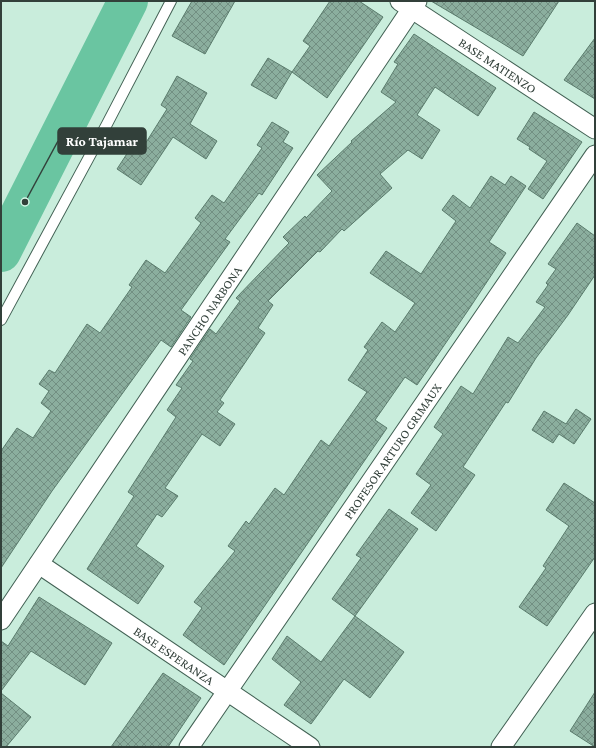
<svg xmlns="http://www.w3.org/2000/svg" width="596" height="748" viewBox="0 0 596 748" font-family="'Crimson Pro',serif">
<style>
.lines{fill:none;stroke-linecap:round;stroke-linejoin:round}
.river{stroke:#6ac5a1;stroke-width:40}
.building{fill:url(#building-cross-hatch);stroke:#5a7b6c}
.lane-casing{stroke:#426154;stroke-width:12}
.street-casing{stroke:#426154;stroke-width:21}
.lane{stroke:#fff;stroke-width:10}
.street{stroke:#fff;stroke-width:19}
.labels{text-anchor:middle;stroke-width:3;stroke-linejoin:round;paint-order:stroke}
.street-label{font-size:13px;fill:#32403a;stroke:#d6fae9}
.leader{fill:none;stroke:#32403a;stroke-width:1.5}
.callout-dot{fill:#32403a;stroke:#d6fae9;stroke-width:1.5}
.callout{fill:#32403a;stroke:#32403a;stroke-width:1.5}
.callout-label{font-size:14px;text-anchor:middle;font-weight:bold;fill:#fff}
</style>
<defs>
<pattern id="building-cross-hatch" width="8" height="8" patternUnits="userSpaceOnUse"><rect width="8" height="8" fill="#8bae9e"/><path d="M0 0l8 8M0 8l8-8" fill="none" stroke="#728f82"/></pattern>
</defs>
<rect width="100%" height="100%" fill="#c9eddc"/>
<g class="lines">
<!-- river -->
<path class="river" d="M1,252l127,-251"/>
</g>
<!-- building -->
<path class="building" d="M192,1h43l-30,53 -33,-18z
M330,1h29l24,16 -56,81 -35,-26 18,-26 -7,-5z
M431,1h128l-36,55 -26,-16z
M414,34l82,54 -18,28 -43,-29 -18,28 23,15 -18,29 -14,-9 -28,24 12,14 -48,43 -2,-2 -22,23 -2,-1 -50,50 5,4 -15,23 7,5 -45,67 4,3 -7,9 18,12 -15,22 -18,-12 -37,54 13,8 -16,21 -5,-3 -21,32 28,20 -26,38 -51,-35 47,-73 -6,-4 48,-75 -9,-7 15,-22 -6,-3 17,-24 -3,-2 20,-30 6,5 24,-33 -4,-3 53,-55 -6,-6 22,-21 1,2 26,-27 -15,-16 35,-33 -1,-1 45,-39 -15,-10 17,-28 -4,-2z
M595,38v61l-31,-19z
M268,58l24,14 -16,27 -25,-14z
M177,76l30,17 -17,31 27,17 -11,18 -33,-22 -32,48 -24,-16 15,-23 8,6 27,-43 -6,-4z
M534,112l48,30 -39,57 -15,-10 19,-28 -18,-12 1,-2 -13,-8z
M272,122l17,10 -6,10 10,6 -31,47 -3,-2 -34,46 5,3 -49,68 10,7 -20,30 -10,-7 -109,151 -51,77v-117l16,-23 16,10 18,-27 -10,-8 8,-12 -10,-7 10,-14 6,3 32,-49 13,9 32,-46 -3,-2 17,-25 19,13 36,-50 -6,-5 17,-23 12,8 38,-55 -5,-3z
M491,176l14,9 6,-9 15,10 -37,56 17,11 -37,56 -52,76 -12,-8 -30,43 12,8 -163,237 -41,-30 19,-27 -8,-6 41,-51 -7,-5 18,-25 3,3 26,-36 9,7 37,-55 8,6 38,-54 -19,-12 20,-30 -4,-3 18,-25 13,10 20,-29 -45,-30 16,-22 35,23 35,-53 -14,-11 11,-15 17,13z
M577,223l18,13v39l-27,40 -32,43 -28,45 -2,-1 -43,65 12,8 -39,56 -25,-18 20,-28 -15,-11 27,-40 -9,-7 27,-41 12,8 35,-57 10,6 27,-36 -9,-5 12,-17 -2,-2 10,-14 -8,-5z
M576,409l15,10 -17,25 -15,-10 -6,9 -21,-13 12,-19 22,13z
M564,483l31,20v54l-48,69 -28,-19 27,-39 -3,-2 26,-40 -23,-16z
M389,509l29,20 -63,87 -23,-17 29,-41 -5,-3z
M39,597l73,46 -27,42 -54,-34 -30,40v-50l7,5z
M355,616l49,36 -34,46 -26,-19 -33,45 -27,-19 17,-23 -29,-23 15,-23 34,26z
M163,673l38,25 -33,49h-57z
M595,692v55l-25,-16z
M1,693l30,24 -25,30h-5z"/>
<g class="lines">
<!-- lane casing -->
<g class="lane-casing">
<path id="lane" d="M1,320l106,-196 64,-123"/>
</g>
<!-- street casing -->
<g class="street-casing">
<g id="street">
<path id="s1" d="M400,1l195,128"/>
<path id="s2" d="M39,564l271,183"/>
<path id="s3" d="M1,620l416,-619"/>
<path id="s4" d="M189,747l406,-592"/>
<path d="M501,747l94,-134"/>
</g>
</g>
<!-- lane -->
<use href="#lane" class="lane"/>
<!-- street -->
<use href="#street" class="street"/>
</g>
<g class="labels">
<!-- street labels -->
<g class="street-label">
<text dy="5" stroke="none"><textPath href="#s1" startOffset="117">BASE MATIENZO</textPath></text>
<text dy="5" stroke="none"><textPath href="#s3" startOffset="373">PANCHO NARBONA</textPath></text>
<text dy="5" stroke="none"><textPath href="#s4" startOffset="359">PROFESOR ARTURO GRIMAUX</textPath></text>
<text dy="5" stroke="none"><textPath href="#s2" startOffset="163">BASE ESPERANZA</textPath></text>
</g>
</g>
<!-- callouts -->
<path class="leader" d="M25 202L58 141"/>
<circle class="callout-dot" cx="25" cy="202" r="4"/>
<rect class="callout" x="58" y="128" width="88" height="26" rx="4"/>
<g class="callout-label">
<text x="102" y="146">Río Tajamar</text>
</g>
<!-- border -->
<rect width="596" height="748" fill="none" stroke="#32403a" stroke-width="4"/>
</svg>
